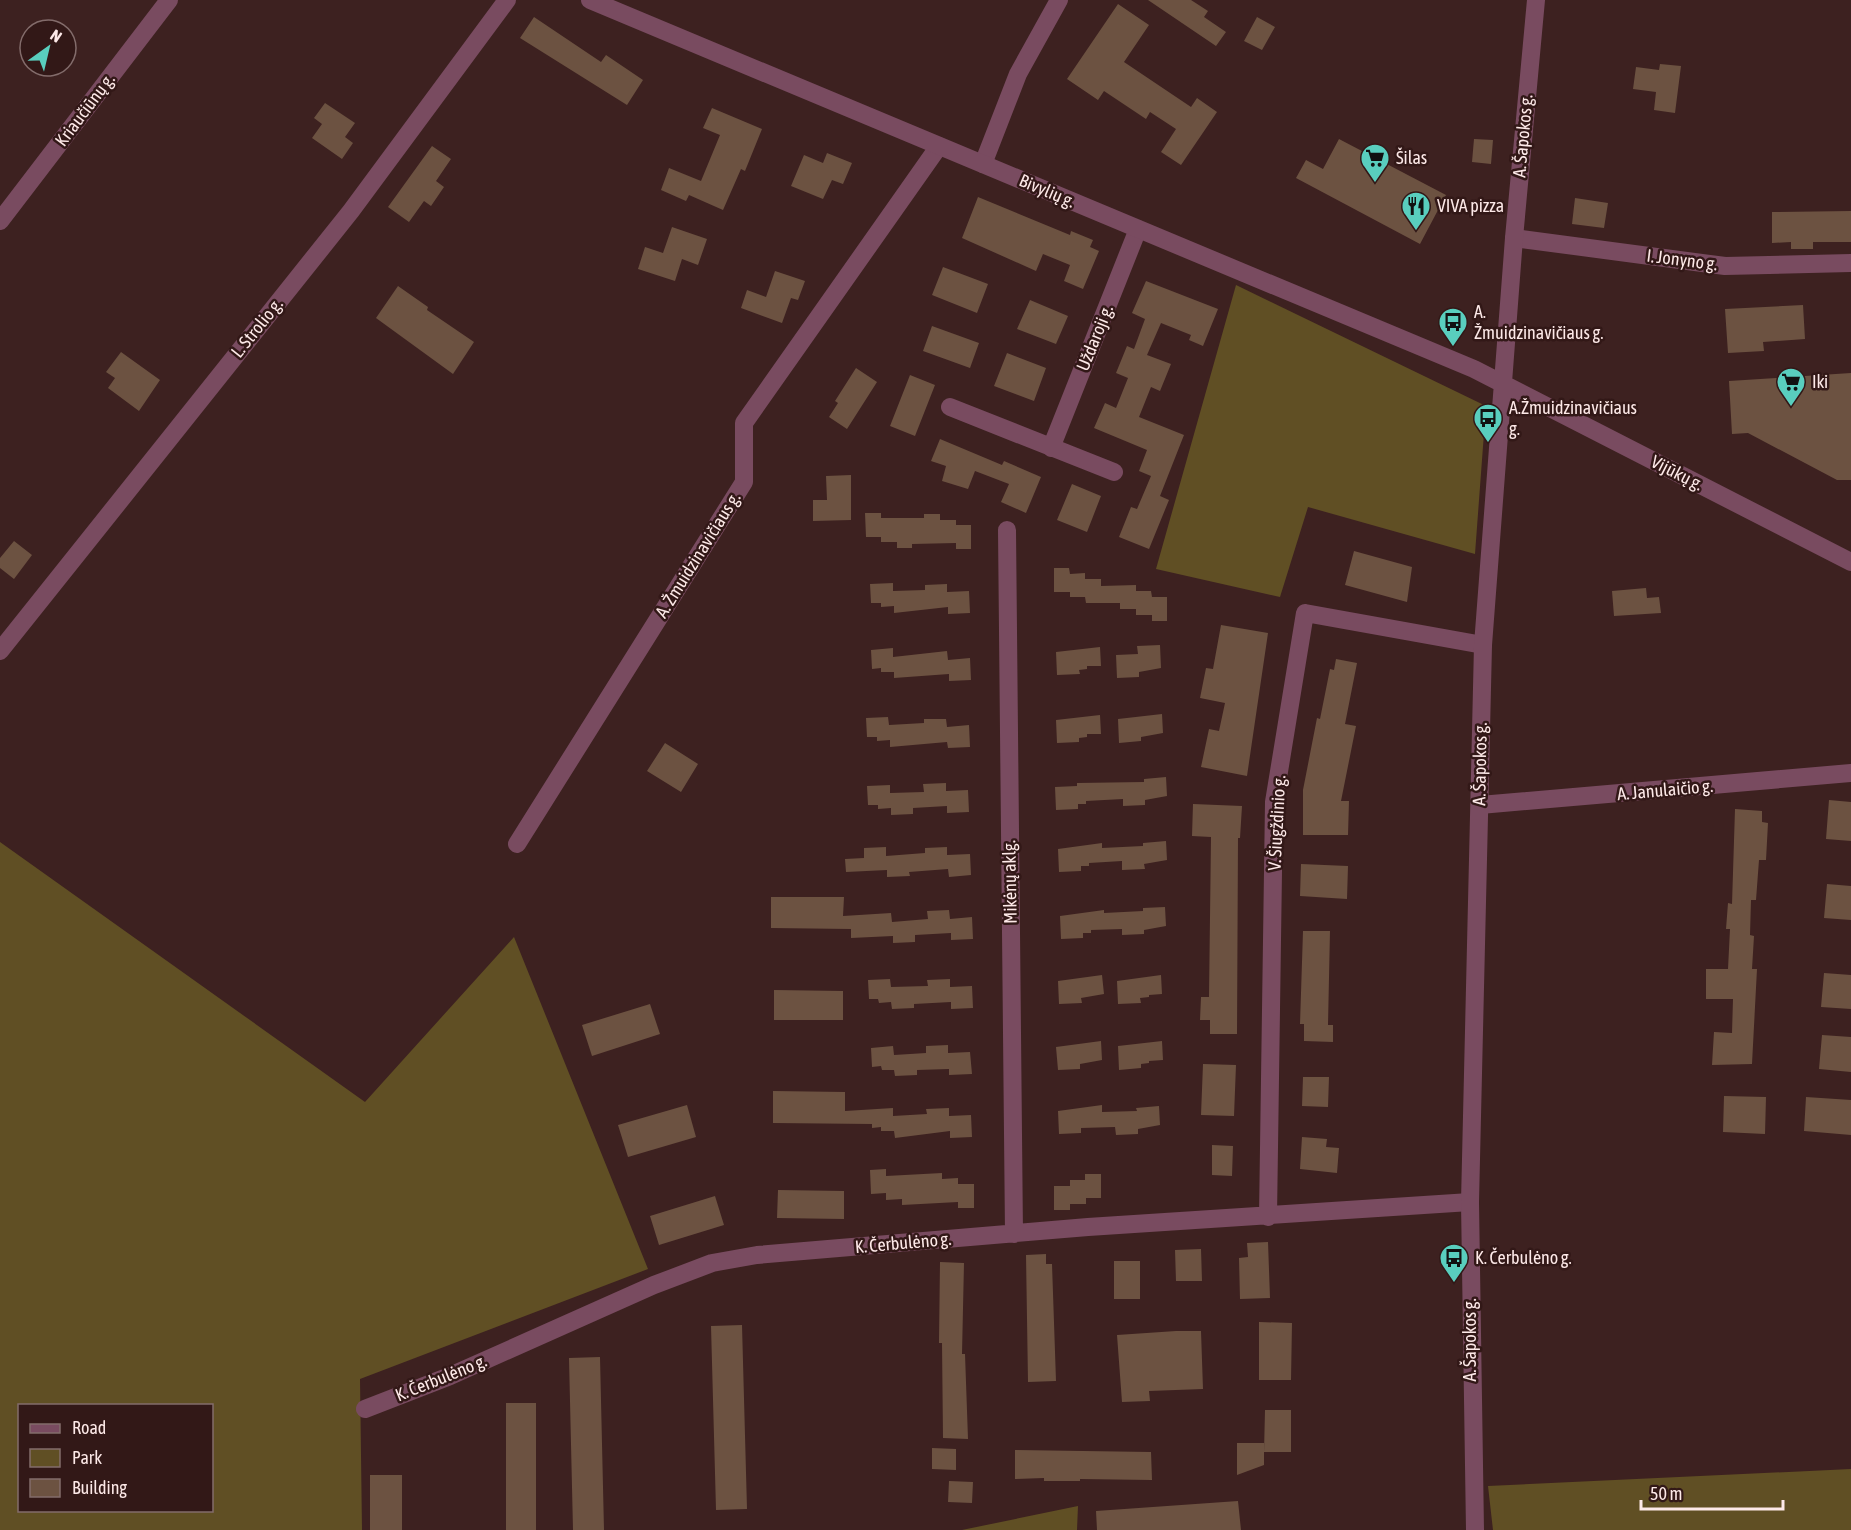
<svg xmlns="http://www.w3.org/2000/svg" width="1851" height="1530" viewBox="0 0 1851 1530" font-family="'Asap Condensed',sans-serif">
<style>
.green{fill:#604f24;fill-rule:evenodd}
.building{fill:#6c5241}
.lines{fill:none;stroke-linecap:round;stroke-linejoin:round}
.minor{stroke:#794b60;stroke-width:18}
.tertiary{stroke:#794b60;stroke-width:18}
.labels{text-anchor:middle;stroke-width:5;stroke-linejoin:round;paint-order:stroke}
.street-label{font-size:18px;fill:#fde9e8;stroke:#321817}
.poi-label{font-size:18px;fill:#fde9e8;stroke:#321817;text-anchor:start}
</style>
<rect width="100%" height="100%" fill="#3d2120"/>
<!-- green -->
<path class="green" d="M1236,285l250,121 -11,148 -167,-47 -28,90 -124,-28z
M0,842l365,260 149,-165 134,332 -288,110 2,151h-362zM20,1406h192v104h-192z
M1851,1469v61h-358l-5,-44z
M1078,1506l-1,24h-115z"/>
<!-- building -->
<path class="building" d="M1148,0h43l17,11 -4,6 22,15 -10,14z
M1118,4l31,21 -25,37 67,45 6,-9 20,14 -36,53 -20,-13 15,-23 -26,-17 -4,7 -42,-28 -6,9 -31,-21z
M534,17l67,45 5,-7 37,25 -16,25 -107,-67z
M1257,17l18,10 -13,23 -18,-9z
M1660,64l21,2 -6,47 -21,-3 2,-18 -23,-3 3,-22 23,3z
M325,103l30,20 -10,14 8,6 -11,16 -30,-21 10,-14 -8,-6z
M712,108l50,21 -17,42 -4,-2 -18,41 -34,-15 -3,6 -25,-11 8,-22 32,13 19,-46 -17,-7z
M1339,139l107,56 -26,49 -124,-66 10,-18 17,9z
M1474,139l19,1 -2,24 -19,-2z
M432,146l19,13 -15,22 8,6 -13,19 -7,-5 -15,21 -21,-15z
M827,153l25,10 -9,21 -11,-4 -9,19 -32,-13 13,-31 19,8z
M978,197l92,38 1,-4 22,9 -3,7 9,4 -16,38 -19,-8 6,-16 -27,-11 -7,17 -74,-33z
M1575,198l33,5 -4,25 -32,-4z
M1851,211v31h-38v7h-22v-7l-19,1v-31z
M672,227l35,12 -9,26 -16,-6 -7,22 -37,-12 7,-22 18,6z
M943,267l45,17 -11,29 -45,-18z
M775,271l30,10 -7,19 -7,-2 -9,25 -41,-15 6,-18 19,7z
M1146,281l72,28 -15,37 -14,-6 2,-5 -30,-12 -14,32 24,9 -11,27 -9,-4 -12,30 45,18 -24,61 9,4 -20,49 -30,-12 12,-30 6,2 14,-33 -12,-5 8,-21 -53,-22 11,-25 11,5 12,-30 -12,-5 11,-27 7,3 11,-30 -13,-6z
M398,286l30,21 -1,3 47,32 -21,32 -77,-56z
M1030,300l38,16 -12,28 -39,-15z
M1803,305l2,34 -42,3 1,9 -36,2 -3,-44z
M932,326l47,17 -9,25 -47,-17z
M121,352l39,28 -21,31 -31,-23 7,-10 -9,-6z
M1007,353l39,15 -12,33 -40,-15z
M856,368l21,14 -30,47 -18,-12 9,-14 -3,-2z
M1851,373v107h-14l-89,-47 -16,1 -3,-53z
M910,375l25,10 -20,51 -25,-10z
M940,439l62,26 2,-4 37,16 -15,36 -25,-11 8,-18 -34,-13 -7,18 -26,-8 4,-15 -15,-5z
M851,475v45l-38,1v-21h14l-1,-24z
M1072,484l29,12 -14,36 -30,-12z
M865,513h16v5h43v-4h16v6h16v5h15v24h-15v-6l-44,1v4h-15v-6h-16v-5h-15z
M14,541l18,14 -18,24 -14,-11v-10z
M1354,551l58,16 -5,35 -62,-17z
M1054,568h15l1,6 15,-1v6h16v7l35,-1v6h15l1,6h15v24h-15v-6h-16v-6h-16v-6h-34l-1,-6h-15v-5h-16z
M893,583v8l32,-1v-5l22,-1v8l22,-1 1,22 -22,1v-7l-54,6v-7l-13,1v-4h-10l-1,-19z
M1646,588l1,10 12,-1 2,16 -47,3 -2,-25z
M1221,625l47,8 -21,143 -46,-9 8,-38 10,2 6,-28 -25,-5 6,-30 7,1z
M1160,645l1,23 -22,4v5l-22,1 -1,-23 22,-1 -1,-8z
M1100,647l1,19h-14v3l-8,1 1,4 -23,1 -1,-23z
M893,648v9l54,-6 1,9 22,-2 1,22 -22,1v-7l-55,4v-6h-13v-4l-9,1 -1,-19z
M1336,659l21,4 -12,61 11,2 -15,75h8l-1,34h-45v-45l14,-72 3,1 10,-50 4,1z
M1162,714l1,19 -22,4v4l-22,2 -1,-24z
M1100,715l1,19h-14v3l-8,1v4l-22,1 -1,-23z
M888,717l1,8 35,-2v-4h22l1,8 22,-2 1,22 -22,1 -1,-6 -57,5v-7l-13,1v-4h-10l-1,-19z
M665,743l33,21 -17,28 -34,-21z
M1166,777l1,19 -22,4v5l-22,1v-7l-37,2v3h-8v5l-22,1 -1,-23 22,-1v-3l67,-1v-3z
M946,783v8l22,-1 1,22 -22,1v-7l-34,2v6l-22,1v-7l-13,1v-4h-10l-1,-19 23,-1v8l34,-1 -1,-8z
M1829,800l22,2v39l-25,-2z
M1193,804l49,2 -2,32h-2l-1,196h-27v-14h-10l1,-23h8l2,-160 -19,-1z
M1735,809l27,2v11l6,1 -2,37h-7l-3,40h-5l-1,35 4,1 -2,33h5l-5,95 -40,1 2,-33 18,1 1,-34h-27v-30h22l2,-40h-4l2,-26 4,1z
M1166,841l1,19 -23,4 1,5 -23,1v-9l-33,2v3h-8v5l-22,1 -1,-23 44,-6v5l41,-2v-3z
M886,847v9l39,-3v-5l22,-1v8l23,-1 1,21 -22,2 -1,-8 -39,3 1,4 -23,1v-7l-41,2 -1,-13 19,-1v-10z
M1301,864l47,2 -1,33 -47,-3z
M1827,884l24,2v34l-27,-2z
M771,897h73l-1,19 48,-3 1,9 36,-3 -1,-8 22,-1 1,9 22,-2 1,22 -22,1v-7l-36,2v7l-22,1v-7l-42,2v-9l-80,-1z
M1165,907l1,19 -22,4v4l-22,1v-6l-31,1v3h-8v5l-22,1 -1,-23 44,-6v3l39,-2v-3z
M1303,931h27l-2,94h5v17l-29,-1v-17h-4z
M1824,973l27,2v34l-30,-2z
M1102,975l2,19 -23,4 1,5 -23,1 -1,-23z
M1161,975l1,19 -13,1v2l-9,1 1,5 -23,1 -1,-23z
M890,979l1,8 37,-1 -1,-6 23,-1v8l22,-1 1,22 -22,1v-7l-37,2v4l-22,1 -1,-7 -12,1 -1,-4h-9l-1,-19z
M774,990l69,1v29h-69z
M650,1004l10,30 -68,22 -10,-31z
M1822,1035l29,2v35l-32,-3z
M1101,1041l1,19 -22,4v5l-22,1 -2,-23z
M1162,1041l1,19 -14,1v2l-8,1v4l-22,2 -1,-24z
M948,1045v8l22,-1 2,22 -23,1v-6l-32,1v5l-22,1 -1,-6h-12l-1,-4 -9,1 -1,-19 22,-2 1,9 32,-2v-7z
M1203,1064l33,1 -2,51 -33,-1z
M1303,1077h26l-1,30 -26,-1z
M773,1091l72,1v19l48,-3v8l34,-2 -1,-5 23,-1v8l22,-1 1,22 -22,1v-7l-55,7 -1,-7h-13v-4l-9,1v-4l-99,-1z
M1724,1096l42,1 -1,37 -42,-2z
M1806,1097l45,3v35l-47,-4z
M687,1105l9,32 -68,20 -10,-32z
M1102,1105v7l35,-1 -1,-3 23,-2 1,19 -22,4v5l-22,1 -1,-8 -34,1v5l-22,1 -1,-23z
M1302,1137l25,2 -1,8 13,1 -2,25 -37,-4z
M1212,1145l21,1 -1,30 -20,-1z
M886,1169v7l56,-3v6l16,-1v6h16v24h-16v-6l-56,3v-6l-16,1v-7l-15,1 -1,-24z
M1085,1174h16v24h-15v6h-16v6h-16v-24h16v-6h15z
M778,1190l66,1v28l-67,-1z
M715,1196l9,29 -65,20 -9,-29z
M1268,1242l2,56 -30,1 -1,-41 9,-1 -1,-14z
M1201,1249l1,32h-26l-1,-31z
M1046,1254v10h6l4,117 -28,1 -2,-127z
M1114,1261h26v38h-26z
M940,1262l24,1 -2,91h3l3,85 -25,-1 -1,-95h-3z
M1259,1322l33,1 -1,57h-32z
M742,1325l5,184 -31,1 -5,-184z
M1176,1331h25l2,58 -54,2 1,10 -28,1 -5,-67z
M600,1357l4,173h-31l-4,-172z
M506,1403h30v127h-30z
M1265,1410h26v42h-27z
M1237,1443h27v22l-27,10z
M932,1448l24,1v21l-24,-1z
M1015,1450l136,2 1,28 -72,-1v2h-36v-3l-29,1z
M370,1475h32v55h-32z
M949,1481l24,1 -1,21 -24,-1z
M1238,1501l3,29h-144l-1,-19z"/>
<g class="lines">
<!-- minor -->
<path class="minor" d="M983,164l35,-90 41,-74
M0,221l169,-221
M1514,238l211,28 126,-3
M950,407l164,65
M1051,448l87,-219
M1007,530l7,704
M0,651l351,-440 156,-211
M1480,805l371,-32
M517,844l227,-362v-59l195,-277
M1268,1217l6,-415 31,-189 178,32
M365,1409l85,-33 204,-91 58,-22 45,-8 331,-28 382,-25"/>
<!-- tertiary -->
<path class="tertiary" d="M590,0l884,369 377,193
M1475,1530l-5,-328 13,-557 31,-407 22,-238"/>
</g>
<!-- icons -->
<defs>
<g id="supermarket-pin" transform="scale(1.5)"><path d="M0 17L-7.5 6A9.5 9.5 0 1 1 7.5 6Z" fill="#59cebe" stroke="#321817"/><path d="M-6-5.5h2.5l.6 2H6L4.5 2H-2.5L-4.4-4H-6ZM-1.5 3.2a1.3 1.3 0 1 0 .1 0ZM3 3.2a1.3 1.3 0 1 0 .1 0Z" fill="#111"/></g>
<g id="restaurant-pin" transform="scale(1.5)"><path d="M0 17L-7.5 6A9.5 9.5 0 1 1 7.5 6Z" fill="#59cebe" stroke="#321817"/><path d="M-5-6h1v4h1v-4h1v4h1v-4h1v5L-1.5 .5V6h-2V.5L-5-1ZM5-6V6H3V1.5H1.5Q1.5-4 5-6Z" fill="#111"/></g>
<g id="bus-pin" transform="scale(1.5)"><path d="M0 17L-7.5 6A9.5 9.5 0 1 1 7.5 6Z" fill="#59cebe" stroke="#321817"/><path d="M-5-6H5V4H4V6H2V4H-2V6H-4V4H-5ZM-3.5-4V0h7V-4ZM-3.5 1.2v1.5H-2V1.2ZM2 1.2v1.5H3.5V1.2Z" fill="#111"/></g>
</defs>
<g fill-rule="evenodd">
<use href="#supermarket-pin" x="1375" y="158"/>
<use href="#restaurant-pin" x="1416" y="206"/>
<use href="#bus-pin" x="1453" y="322"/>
<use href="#supermarket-pin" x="1791" y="382"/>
<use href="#bus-pin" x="1488" y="418"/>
<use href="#bus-pin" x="1454" y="1258"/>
</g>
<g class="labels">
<!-- street labels -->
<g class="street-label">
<text transform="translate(85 110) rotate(-53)" y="6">Kriaučiūnų g.</text>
<text transform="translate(1523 136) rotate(-85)" y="6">A. Šapokos g.</text>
<text transform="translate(1047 191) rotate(23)" y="6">Bivylių g.</text>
<text transform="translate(1682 260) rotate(7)" y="6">I. Jonyno g.</text>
<text transform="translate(257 328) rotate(-51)" y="6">L. Strolio g.</text>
<text transform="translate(1095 338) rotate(-68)" y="6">Uždaroji g.</text>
<text transform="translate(1677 473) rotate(27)" y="6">Vijūkų g.</text>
<text transform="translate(698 555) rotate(-58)" y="6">A. Žmuidzinavičiaus g.</text>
<text transform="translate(1480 764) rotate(-89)" y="6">A. Šapokos g.</text>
<text transform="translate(1665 790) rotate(-5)" y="6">A. Janulaičio g.</text>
<text transform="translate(1277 823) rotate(-87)" y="6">V. Šiugždinio g.</text>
<text transform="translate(1010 882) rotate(-91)" y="6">Mikėnų aklg.</text>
<text transform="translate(903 1243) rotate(-5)" y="6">K. Čerbulėno g.</text>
<text transform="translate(1470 1340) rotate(-90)" y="6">A. Šapokos g.</text>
<text transform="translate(441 1378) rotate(-22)" y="6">K. Čerbulėno g.</text>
</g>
<!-- poi labels -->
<g class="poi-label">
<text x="1396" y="164">Šilas</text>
<text x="1437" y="212">VIVA pizza</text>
<text x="1474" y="318">A.<tspan x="1474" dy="21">Žmuidzinavičiaus g.</tspan></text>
<text x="1812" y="388">Iki</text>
<text x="1509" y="414">A.Žmuidzinavičiaus<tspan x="1509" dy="21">g.</tspan></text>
<text x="1475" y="1264">K. Čerbulėno g.</text>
</g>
</g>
<!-- legend -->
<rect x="18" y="1404" width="195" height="108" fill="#321817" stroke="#836c6b" stroke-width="1.5"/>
<rect x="30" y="1424" width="30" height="9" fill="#794b60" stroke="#836c6b" stroke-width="1.5"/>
<text x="72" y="1434" font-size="18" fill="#fde9e8">Road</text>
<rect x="30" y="1449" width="30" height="18" fill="#604f24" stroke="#836c6b" stroke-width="1.5"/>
<text x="72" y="1464" font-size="18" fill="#fde9e8">Park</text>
<rect x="30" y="1479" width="30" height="18" fill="#6c5241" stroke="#836c6b" stroke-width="1.5"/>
<text x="72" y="1494" font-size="18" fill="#fde9e8">Building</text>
<!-- north arrow -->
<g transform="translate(48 48) rotate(34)"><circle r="28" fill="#321817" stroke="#836c6b" stroke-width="1.5"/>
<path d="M0-4.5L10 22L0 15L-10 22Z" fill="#59cebe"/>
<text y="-9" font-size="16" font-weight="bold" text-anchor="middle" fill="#fde9e8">N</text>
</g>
<!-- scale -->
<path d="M1641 1500v9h142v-9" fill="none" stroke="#fde9e8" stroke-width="3"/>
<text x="1650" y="1500" font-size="18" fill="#fde9e8" stroke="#321817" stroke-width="4.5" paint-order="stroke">50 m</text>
</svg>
